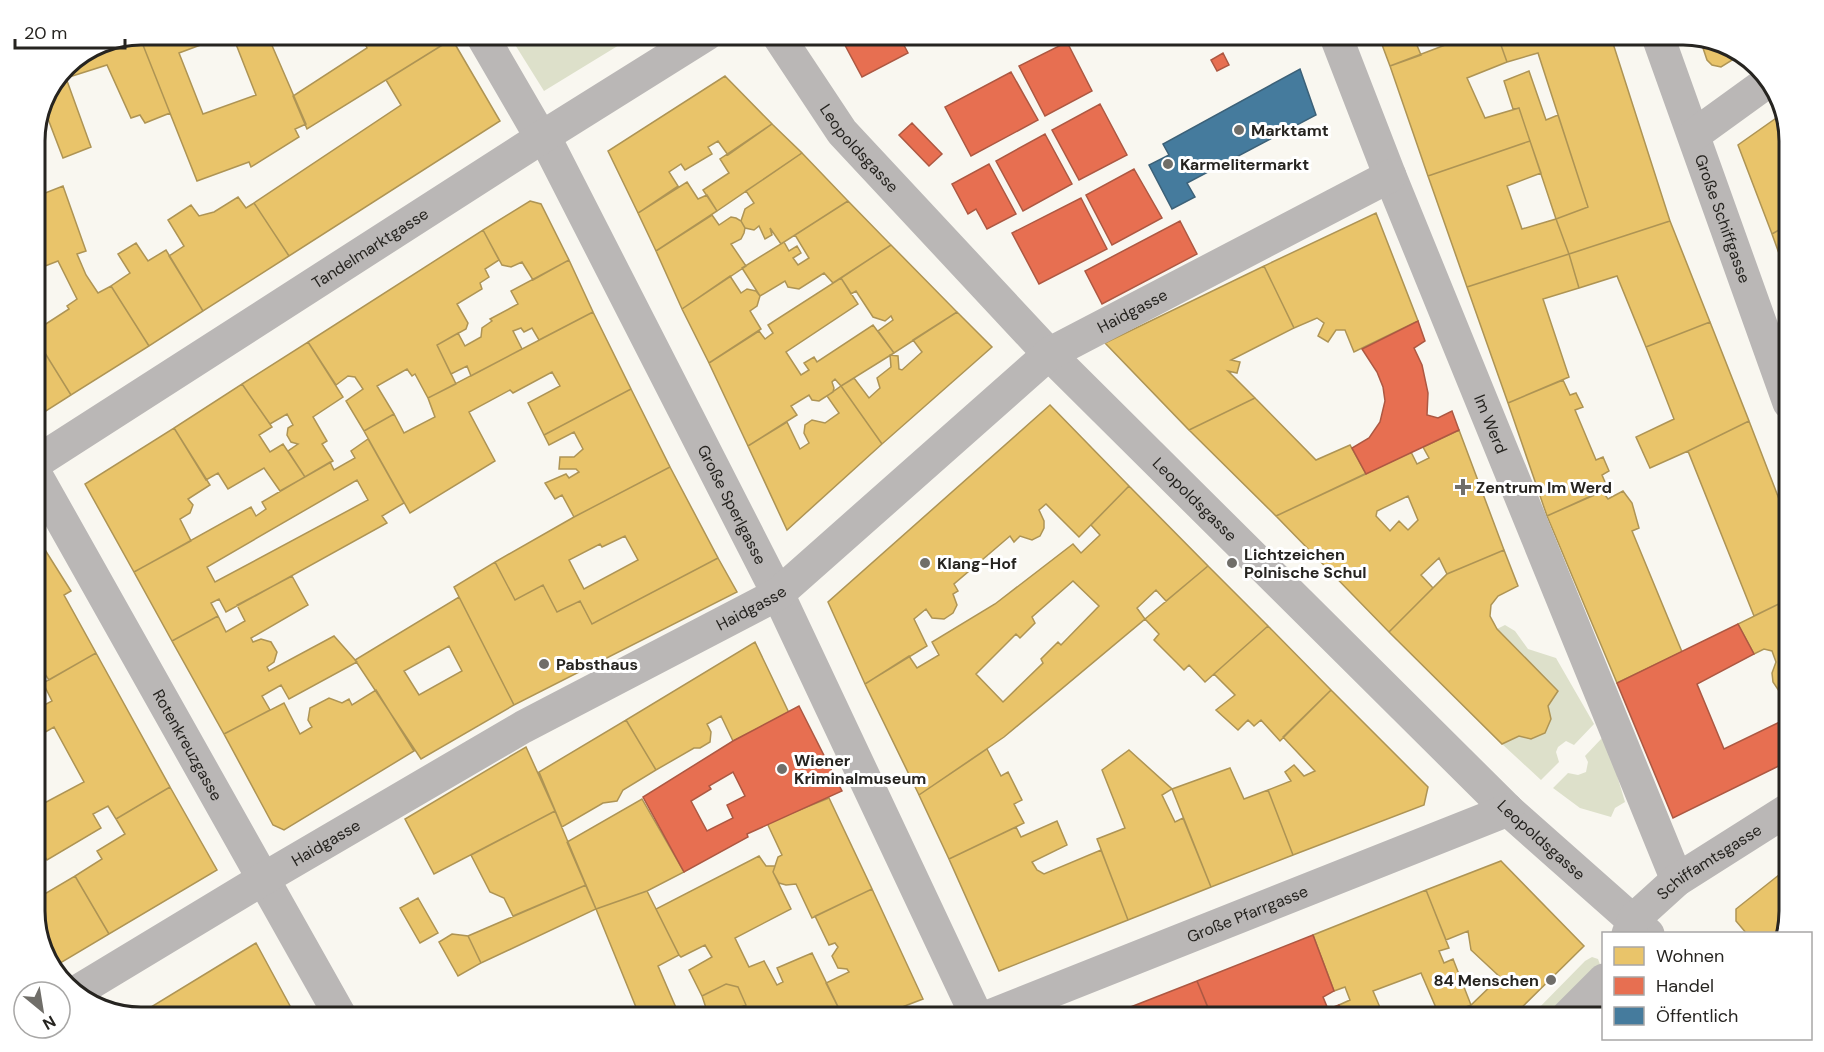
<svg xmlns="http://www.w3.org/2000/svg" width="1824" height="1052" viewBox="0 0 1824 1052" font-family="'DM Sans',sans-serif">
<style>
.green{fill:#dde0ca}
.homes{fill:#e9c46a;stroke:#ae9454;stroke-width:1.5;fill-rule:evenodd}
.shops{fill:#e76f51;stroke:#ad5842;stroke-width:1.5;fill-rule:evenodd}
.public{fill:#457b9d;stroke:#3c6178;stroke-width:1.5}
.lines{fill:none;stroke-linecap:round;stroke-linejoin:round}
.minor{stroke:#bab7b6;stroke-width:33}
.poi-dot{fill:#706e69;stroke:#fff;stroke-width:2}
.labels{text-anchor:middle;stroke-width:6;stroke-linejoin:round;paint-order:stroke}
.poi-label{font-size:16px;font-weight:bold;fill:#262420;stroke:#fff;text-anchor:start}
.street-label{font-size:16px;fill:#262420;stroke:#fff}
.rim{fill:none;stroke:#262420;stroke-width:3}
</style>
<rect width="100%" height="100%" fill="#f9f7f0"/>
<!-- green -->
<path class="green" d="M626,34l3,5 -85,52 -35,-56z
M1505,625l10,6 13,18 28,9 38,66 -20,21 -8,-4 -8,6 -2,5 3,10 -18,18 -39,-36 17,-8 12,3 14,-6 6,-14 -3,-13 9,-15 -60,-62z
M1602,738l8,14 15,50 -10,6 -4,9 -31,-9 -27,-20 15,-15 10,2 8,-3 2,-10 -3,-6z
M1592,957l6,2 3,8 -48,50h-23l55,-56z"/>
<!-- homes -->
<path class="homes" d="M230,34l-51,19 24,61 53,-19 -24,-61h35l39,90 -11,5 4,8 -48,30 -2,-5 -52,19 -58,-146z
M332,34h22l-16,11z
M360,34h89l3,5 -145,90 -14,-33 74,-48z
M1378,34h51l-13,9 5,12 -31,11z
M1443,34h31l-27,10z
M1474,34h23l10,28 -40,16 18,40 34,-10 11,33 -102,35 -38,-110z
M1497,34h113l60,187 -101,33 -13,-35 32,-12 -50,-154 -31,9z
M139,35l31,78 -25,10 -5,-8 -9,3 -24,-53 -41,13 25,69 -28,11 -18,-47 21,-45 35,-24z
M452,39l48,82 -211,135 -35,-53 147,-98 -15,-25z
M1700,39l36,10 6,5 -21,13 -9,-2 -5,-5z
M1529,71l17,49 12,-5 30,92 -32,12 -37,-111 -6,1 -9,-28z
M725,76l47,48 -44,31 -10,-14 -10,6 4,7 -27,16 -4,-6 -12,8 9,14 -40,27 -30,-62z
M1782,114l7,21v89l-17,10 -34,-89z
M772,124l30,29 -85,58 -14,-21 26,-17 -9,-14z
M1530,141l11,32 -34,13 15,43 34,-10 13,35 -102,33 -39,-111z
M802,153l46,48 -67,43 -11,-16 2,7 -7,4 -6,-13 -5,4 -9,-2 -4,-7 4,-12 9,-6 -8,-12z
M687,182l11,17 9,-4 10,16 -61,40 -18,-38z
M63,186l23,65 -9,3 9,21 12,18 13,-7 38,60 -78,49 -36,-58v-6l34,-22 -2,-3 10,-7 -19,-38 -23,9v-73z
M238,197l8,11 8,-5 35,53 -86,55 -34,-55 15,-10 -16,-26 23,-15 8,11 15,-4z
M530,201l11,3 28,56 -36,20 -11,-18 -11,5 -9,-2 -19,-35z
M848,201l43,44 -58,38 -9,-10 -25,16 -11,-2 -3,-6 -25,15 -18,-28 42,-26 5,9 8,-5 4,7 -8,5 5,7 11,-7 -14,-23z
M1376,213l42,108 -64,31 -9,-22h-9l-8,12 -10,-6 6,-13 -7,-5 -23,10 -30,-62z
M712,215l7,10 12,-8 5,1 5,3 4,7 -1,5 -3,6 -10,5 15,22 -64,43 -26,-58z
M1670,221l40,101 -64,25 -29,-71 -38,12 -10,-34z
M1789,224v57l-17,-47z
M483,230l16,30 -14,9 4,8 -9,6 2,6 -25,15 11,19 -2,6 -29,16 19,39 -28,14 -13,-24 -3,2 -5,-7 -30,17 17,28 -30,17 -18,-30 17,-12 -8,-12 -7,-1 -12,9 -28,-43z
M136,243l12,18 18,-11 37,61 -54,35 -38,-60 19,-13 -12,-19z
M891,245l66,67 -63,41 -16,-22 15,-11 -2,-4 -6,5 -12,-4 -17,-26 -5,3 -10,-16z
M1569,254l10,34 -36,11 26,78 -61,26 -41,-116z
M569,260l24,52 -54,28 -7,-12 -8,4 -3,-4 -8,3 9,18 -51,27 -4,-10 -16,8 -14,-29 21,-12 7,13 16,-9 1,-9 10,-7 -2,-2 28,-15 -7,-13z
M1264,266l30,62 -63,32 9,2 -3,11 -9,-2 27,27 -66,32 -84,-87z
M730,276l11,17 6,-4 9,2 4,5 -3,10 -7,5 11,18 -52,34 -27,-54z
M841,278l17,26 -72,48 15,23 8,-5 -5,-7 10,-6 3,5 56,-37 21,28 -53,33 -6,-7 -3,3 2,6 -1,4 -14,9 -7,-1 -3,-5 -18,11 6,9 -49,31 -39,-83 50,-32 6,8 8,-6 -5,-8z
M593,312l38,77 -87,46 -16,-32 32,-17 -8,-14 -39,21 -3,-3 -41,22 26,49 -85,52 -46,-82 30,-17 10,19 31,-16 -7,-19z
M957,312l35,35 -110,97 -41,-58 13,-8 15,20 11,-10 -3,-10 14,-11 -1,-12 8,1 1,13 3,1 20,-18 -9,-12z
M1710,322l39,99 -61,30 -38,17 -14,-31 38,-18 -28,-72z
M308,342l35,55 -30,20 14,24 -5,3 11,17 -28,16 -17,-26 10,-7 -7,-2 -4,-7 1,-7 5,-3 -6,-11 -17,10 -28,-40z
M40,345l31,50 -36,23v-69z
M1563,380l7,15 6,-2 7,14 -8,3 21,50 7,-3 6,14 -7,4 6,14 -61,27 -39,-113z
M242,384l30,43 -13,8 11,17 13,-8 22,33 -25,14 -16,-23 -36,21 -10,-16 -12,7 -32,-52z
M841,386l41,58 -95,86 -39,-84 39,-24 13,27 9,-6 -5,-10 1,-8 7,-5 13,3 14,-10 -12,-17z
M631,389l39,78 -96,50 -12,-22 -7,4 -10,-16 21,-9 3,4 10,-6 -3,-3h-17l1,-12h14l9,-8 -9,-17 -25,13 -5,-10z
M1255,398l61,62 34,-15 16,29 -90,42 -87,-86z
M1050,405l79,81 -50,51 -33,-33 -7,6 5,11v7l-4,8 -8,4 -12,-4 -6,6 -4,-6 -56,48 4,7 -5,3 4,11 -4,8 -9,6 -12,-1 -6,-9 -12,10 13,27 -62,38 -37,-82z
M1749,421l40,104v74l-35,17 -66,-165z
M174,428l36,57 -22,14 5,6 -3,8 -10,6 11,22 -57,31 -49,-88z
M1459,430l45,120 -57,24 -8,-16 -18,17 12,13 -44,44 -113,-116 135,-64 6,12 12,-6 -6,-11zM1408,496l10,24 -10,10 -9,-9 -9,10 -14,-15 1,-5z
M368,439l36,64 -22,13 5,7 -161,89 -7,-13 -8,4 7,13 -46,25 -38,-69 117,-65 5,9 10,-7 -4,-7 68,-40 4,8 21,-12 -4,-7zM357,480l11,20 -153,82 -8,-15z
M670,467l48,91 -126,66 -12,-23 -23,11 -14,-27 -28,15 -20,-38 79,-45zM625,536l13,24 -54,29 -15,-29 31,-16 2,3z
M1129,486l79,80 -42,35 -10,-11 -19,18 8,11 -141,118 -85,58 -54,-111 44,-28 8,12 22,-13 -7,-13 63,-38 78,-60 8,9 19,-18 -9,-10zM1073,581l26,25 -38,39 -3,-3 -17,17 2,4 -40,39 -27,-28 40,-40 4,4 15,-15 -3,-6z
M1602,491l6,8 15,-8 9,12 7,25 -7,3 50,121 -65,31 -70,-167z
M35,534l36,57 -7,4 32,58 -47,27 -14,-20z
M1504,550l14,36 -20,10 -7,9 -1,11 7,13 61,62 -10,15 3,13 -6,14 -14,6 -12,-3 -17,8 -113,-112 58,-58z
M718,558l19,34 -223,113 -60,-118 41,-25 20,38 28,-15 14,27 23,-11 12,23z
M1208,566l60,60 -63,56 -16,-17 -5,5 -30,-30 5,-6 -14,-15z
M292,576l16,29 -57,33 2,4 8,-3 10,3 6,10 -3,10 -7,5 2,4 65,-35 23,26 -68,37 -8,-14 -19,11 8,14 -46,24 -52,-93 46,-25 8,16 19,-11 -8,-16z
M459,597l55,108 -93,54 -66,-99zM449,646l13,25 -43,24 -15,-24z
M1789,599v99l-8,-4 -8,-12 -1,-9 4,-11 -4,-11 -8,-2 -10,5 -16,-30z
M1268,626l63,64 -51,51 -19,-21 -7,6 -6,-6 -10,10 -22,-20 19,-15 -21,-21z
M755,642l34,71 -56,28 -12,-25 -14,8 4,8 -1,10 -10,6h-6l-38,22 -30,-50z
M96,653l74,134 -54,32 -8,-13 -15,8 8,14 -54,32 -4,-6 -8,5v-51l49,-26 -30,-55 -19,11v-32l2,3 15,-8 -9,-18z
M376,690l38,61 -130,79 -11,-5 -49,-91 60,-31 16,31 12,-7 -4,-7 2,-12 19,-10 13,5 7,-4 3,6z
M1331,690l97,97 -4,18 -131,50 -25,-65 23,-9 -6,-9 9,-7 10,11 11,-5 -32,-34z
M1789,718v13l-5,-11z
M626,720l30,50 -33,20 -6,11 -14,2 -41,24 -23,-55z
M526,747l29,64 -121,63 -29,-55z
M987,749l14,27 7,-4 14,28 -8,4 10,19 -75,36 -30,-64z
M1129,750l43,39 -10,6 13,27 8,-4 28,69 -83,33 -31,-81 28,-11 -23,-58z
M1230,768l14,31 24,-9 25,65 -82,32 -39,-98z
M170,787l47,83 -108,64 -34,-58 27,-17 -5,-8 28,-17 -9,-15z
M829,798l43,91 -60,29 -16,-34 -10,1 -7,-2 -6,-11 5,-15 4,-2 -15,-32z
M642,799l42,73 -37,19 -51,18 -29,-67z
M555,811l31,74 -73,31 -9,-18 -14,-6 -19,-37z
M1057,821l10,24 -35,17 5,8 7,4 57,-24 27,70 -129,51 -50,-112 67,-32 5,10z
M759,856l7,10h9l-2,6 18,37 -56,29 14,29 15,-6 13,24 6,-3 -6,-14 35,-15 31,64h-97l-5,-10 5,-2 -8,-18 -12,-3 -24,12 -13,-26 23,-13 -7,-12 -24,12 -2,-2 -23,-46z
M1501,861l83,85 -72,71h-52l-6,-5 17,-7 29,-28 -29,-27 -3,-19 -22,9 -20,-50z
M1789,867v44l-5,23h-37l-11,-13v-12z
M75,876l34,58 -57,34 -17,-51v-25l3,6z
M586,885l10,24 -115,54 -13,-27z
M872,889l51,110 -47,18h-33l-17,-34 23,-11 -2,-3 -9,-1 -6,-12 6,-9 -3,-4 -6,2 -14,-29z
M1426,890l23,58 -10,3 5,12 9,-4 18,46 -31,12 -19,-44 -48,18 11,26h-40l-5,-12 11,-5 -5,-13 -11,4 -21,-56z
M647,891l32,64 -21,11 22,51h-40l-44,-108z
M418,898l20,35 -18,10 -20,-35z
M452,934l16,2 13,27 -23,13 -19,-34z
M256,943l40,74h-140l-5,-10z
M726,984l12,3 8,18 -5,2 5,10h-37l-7,-21z
M151,1007l5,10 -21,-1z"/>
<!-- shops -->
<path class="shops" d="M839,34h59l10,19 -46,24z
M916,34h15l-11,7z
M1067,42l25,49 -47,25 -26,-50z
M1223,53l6,12 -12,6 -6,-11z
M1011,72l27,48 -67,36 -26,-49z
M1100,104l27,51 -48,25 -27,-50z
M912,123l30,31 -13,12 -30,-31z
M1045,134l27,50 -49,27 -27,-50z
M989,164l27,50 -29,15 -11,-20 -8,5 -16,-30z
M1134,169l28,49 -50,27 -26,-50z
M1081,198l26,51 -68,35 -27,-51z
M1180,221l17,33 -95,50 -17,-33z
M1418,321l7,20 -11,7 8,17 6,28 -1,22 11,3 14,-7 7,19 -93,44 -14,-26 17,-10 11,-16 5,-21 -2,-14 -6,-15 -15,-23z
M1738,624l16,30 -57,30 27,65 60,-29 5,11v30l-116,57 -56,-135z
M799,706l43,85 -95,43 1,3 -64,35 -41,-75 90,-56zM733,772l12,24 -18,9 6,13 -26,13 -16,-30 20,-12 -2,-3z
M1313,935l21,56 -11,6 5,12 11,-4 5,12h-118l-5,-9 -11,5 -13,-32z
M1197,981l15,36h-107z"/>
<!-- public -->
<path class="public" d="M1300,69l16,46 -129,68 8,14 -23,12 -23,-44 20,-10 -6,-11z"/>
<g class="lines">
<!-- minor -->
<g class="minor">
<path id="s1" d="M481,34l54,93 9,9 234,458 199,423"/>
<path id="s2" d="M777,34l65,98 207,222 459,456 140,124"/>
<path id="s3" d="M1335,34l55,142 287,704"/>
<path id="s4" d="M1657,34l132,369"/>
<path d="M1694,135l76,-55"/>
<path id="s5" d="M35,463l509,-327 163,-102"/>
<path id="s6" d="M35,473l306,544"/>
<path id="s7" d="M1628,934l6,-15 43,-39 112,-71"/>
<path id="s8" d="M76,992l187,-113 260,-152 255,-133 271,-240 341,-178"/>
<path id="s9" d="M987,1017l521,-207"/>
<path d="M1567,1017l37,-37"/>
</g>
</g>
<!-- markers -->
<g class="poi-dot">
<circle cx="1239" cy="130" r="6"/>
<circle cx="1168" cy="164" r="6"/>
<path d="M1460 478h6v6h6v6h-6v6h-6v-6h-6v-6h6z"/>
<circle cx="925" cy="563" r="6"/>
<circle cx="1232" cy="563" r="6"/>
<circle cx="544" cy="664" r="6"/>
<circle cx="782" cy="769" r="6"/>
<circle cx="1551" cy="980" r="6"/>
</g>
<g class="labels">
<!-- poi labels -->
<g class="poi-label">
<text x="1251" y="136">Marktamt</text>
<text x="1180" y="170">Karmelitermarkt</text>
<text x="1476" y="493">Zentrum Im Werd</text>
<text x="1244" y="560">Lichtzeichen<tspan x="1244" dy="18">Polnische Schul</tspan></text>
<text x="937" y="569">Klang-Hof</text>
<text x="556" y="670">Pabsthaus</text>
<text x="794" y="766">Wiener<tspan x="794" dy="18">Kriminalmuseum</tspan></text>
<text x="1539" y="986" text-anchor="end">84 Menschen</text>
</g>
<!-- street labels -->
<g class="street-label">
<text dy="6" stroke="none"><textPath href="#s2" startOffset="141">Leopoldsgasse</textPath></text>
<text dy="6" stroke="none"><textPath href="#s4" startOffset="196">Große Schiffgasse</textPath></text>
<text dy="6" stroke="none"><textPath href="#s5" startOffset="398">Tandelmarktgasse</textPath></text>
<text dy="6" stroke="none"><textPath href="#s8" startOffset="1263">Haidgasse</textPath></text>
<text dy="6" stroke="none"><textPath href="#s3" startOffset="420">Im Werd</textPath></text>
<text dy="6" stroke="none"><textPath href="#s2" startOffset="627">Leopoldsgasse</textPath></text>
<text dy="6" stroke="none"><textPath href="#s1" startOffset="534">Große Sperlgasse</textPath></text>
<text dy="6" stroke="none"><textPath href="#s8" startOffset="777">Haidgasse</textPath></text>
<text dy="6" stroke="none"><textPath href="#s6" startOffset="312">Rotenkreuzgasse</textPath></text>
<text dy="6" stroke="none"><textPath href="#s2" startOffset="1113">Leopoldsgasse</textPath></text>
<text dy="6" stroke="none"><textPath href="#s8" startOffset="291">Haidgasse</textPath></text>
<text dy="6" stroke="none"><textPath href="#s7" startOffset="111">Schiffamtsgasse</textPath></text>
<text dy="6" stroke="none"><textPath href="#s9" startOffset="280">Große Pfarrgasse</textPath></text>
</g>
</g>
<!-- crop -->
<path d="M0 0H1824V1052H0ZM141 45H1683A96 96 0 0 1 1779 141V911A96 96 0 0 1 1683 1007H141A96 96 0 0 1 45 911V141A96 96 0 0 1 141 45Z" fill="#fff" fill-rule="evenodd"/>
<path class="rim" d="M141 45H1683A96 96 0 0 1 1779 141V911A96 96 0 0 1 1683 1007H141A96 96 0 0 1 45 911V141A96 96 0 0 1 141 45Z"/>
<!-- legend -->
<rect x="1602" y="932" width="210" height="108" fill="#ffffff" stroke="#a8a7a6" stroke-width="1.5"/>
<rect x="1614" y="947" width="30" height="18" fill="#e9c46a" stroke="#a8a7a6" stroke-width="1.5"/>
<text x="1656" y="962" font-size="18" fill="#262420">Wohnen</text>
<rect x="1614" y="977" width="30" height="18" fill="#e76f51" stroke="#a8a7a6" stroke-width="1.5"/>
<text x="1656" y="992" font-size="18" fill="#262420">Handel</text>
<rect x="1614" y="1007" width="30" height="18" fill="#457b9d" stroke="#a8a7a6" stroke-width="1.5"/>
<text x="1656" y="1022" font-size="18" fill="#262420">Öffentlich</text>
<!-- north arrow -->
<g transform="translate(42 1010) rotate(150)"><circle r="28" fill="#ffffff" stroke="#a8a7a6" stroke-width="1.5"/>
<path d="M0-4.5L10 22L0 15L-10 22Z" fill="#706e69"/>
<text y="-9" font-size="16" font-weight="bold" text-anchor="middle" fill="#262420">N</text>
</g>
<!-- scale -->
<path d="M15 39v9h110v-9" fill="none" stroke="#262420" stroke-width="3"/>
<text x="24" y="39" font-size="18" fill="#262420" stroke="#ffffff" stroke-width="4.5" paint-order="stroke">20 m</text>
</svg>
